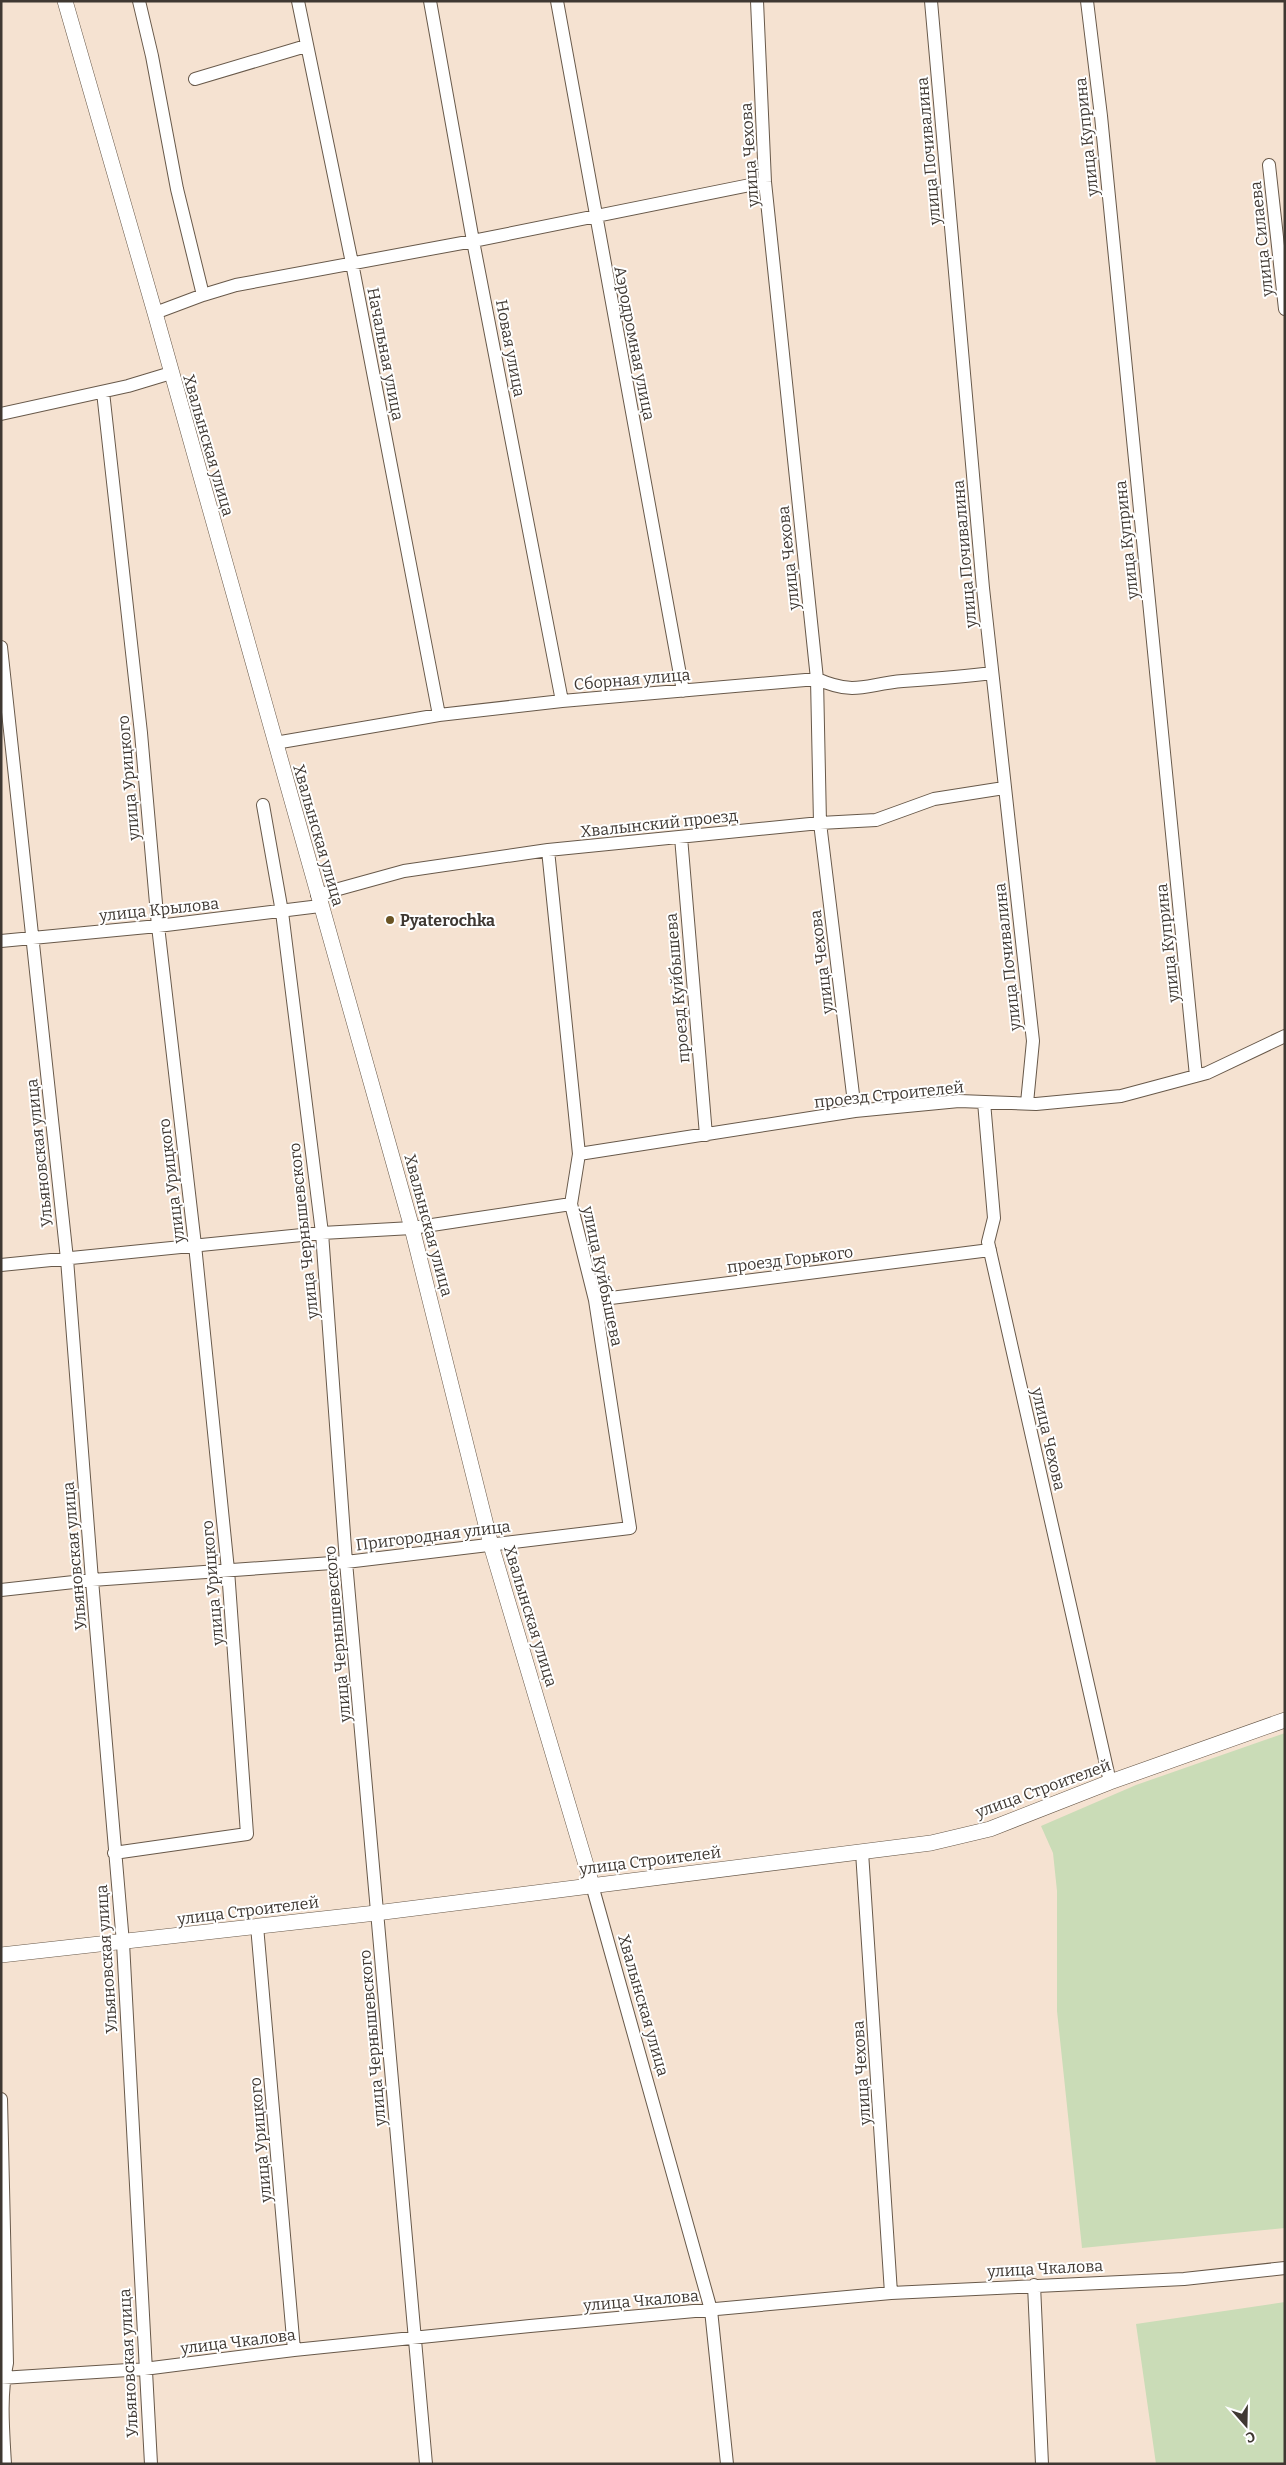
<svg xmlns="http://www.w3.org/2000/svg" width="1286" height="2465" viewBox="0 0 1286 2465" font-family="Bitter,serif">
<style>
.green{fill:#cadcb7}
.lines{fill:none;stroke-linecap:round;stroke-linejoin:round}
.minor-casing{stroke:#68594a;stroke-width:14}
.tertiary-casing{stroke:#68594a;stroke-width:16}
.minor{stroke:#fff;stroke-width:12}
.tertiary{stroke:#fff;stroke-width:15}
.poi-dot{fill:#695323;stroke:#fff;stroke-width:2}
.labels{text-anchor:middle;stroke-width:4;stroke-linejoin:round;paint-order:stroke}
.street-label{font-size:16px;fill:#3f3832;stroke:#fff}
.poi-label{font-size:16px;font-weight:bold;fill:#3f3832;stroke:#fff;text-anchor:start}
</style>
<rect width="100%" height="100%" fill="#f5e2d1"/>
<!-- green -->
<path class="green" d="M1285,1733v495l-203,20 -25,-237v-120l-4,-38 -12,-27 95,-41z
M1285,2302v162h-129l-20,-140z"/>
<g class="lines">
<!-- minor casing -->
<g class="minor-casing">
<path id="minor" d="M139,1l13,55 25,133 26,106
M298,1l54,262 87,452
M430,1l43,240 89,460
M557,1l126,690
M757,1l8,181 52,497 3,144 35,288
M931,1l52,587 50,453 -6,62
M1087,1l14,115 95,960
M195,79l111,-33
M1269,165l16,144
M155,313l48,-18 33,-10 237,-44 292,-59
M103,392l38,341 17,193 37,319 33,325 19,264 -133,19
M1,414l127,-28 43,-13
M1,647l66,612 25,321 31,363 28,521
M275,743l164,-28 123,-14 255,-22c39,17 48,5 86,2 30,-2 59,-4 89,-8
M263,805l19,107 40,321 24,329 80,902
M681,837l25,298
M317,895l87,-24 144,-21 272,-27 56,-3 58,-21 70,-11
M1,941l157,-15 162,-20
M984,1102l10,116 -6,24 122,540
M579,1154l276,-43 104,-10 77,3 85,-8 86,-23 78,-37
M1,1265l321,-32 90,-5 159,-24
M595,1300l395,-50
M1,1590l91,-10 254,-18 284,-34 -35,-228 -24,-96 8,-50 -31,-304
M862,1852l29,441
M592,1885l119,425 16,154
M257,1926l37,424
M1,2099l6,264c-7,32 -4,67 -2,101
M1034,2285l8,179
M1,2378l143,-9 150,-19 236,-24 361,-33 293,-14 101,-11"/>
</g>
<!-- tertiary casing -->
<g class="tertiary-casing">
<path id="tertiary" d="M65,1l90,312 257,915 79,317 101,340
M1,1955l375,-42 555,-70 59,-14 120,-47 175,-62"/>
</g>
<!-- minor -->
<use href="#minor" class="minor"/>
<!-- tertiary -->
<use href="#tertiary" class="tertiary"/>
</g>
<!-- markers -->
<circle class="poi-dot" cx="390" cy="920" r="5"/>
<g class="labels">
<!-- street labels -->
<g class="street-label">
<text transform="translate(1086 137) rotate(-96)" y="6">улица Куприна</text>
<text transform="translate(928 151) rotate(-95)" y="6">улица Почивалина</text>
<text transform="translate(749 155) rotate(-94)" y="6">улица Чехова</text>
<text transform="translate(1261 239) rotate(-96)" y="6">улица Силаева</text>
<text transform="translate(635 343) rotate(79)" y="6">Аэродромная улица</text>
<text transform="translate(511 348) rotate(79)" y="6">Новая улица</text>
<text transform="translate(386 354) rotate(79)" y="6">Начальная улица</text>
<text transform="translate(209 445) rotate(74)" y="6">Хвалынская улица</text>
<text transform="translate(1126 540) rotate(-96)" y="6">улица Куприна</text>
<text transform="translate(964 554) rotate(-95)" y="6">улица Почивалина</text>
<text transform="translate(788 558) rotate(-96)" y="6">улица Чехова</text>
<text transform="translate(632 679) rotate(-5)" y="6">Сборная улица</text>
<text transform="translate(128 778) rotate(-95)" y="6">улица Урицкого</text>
<text transform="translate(659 823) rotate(-6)" y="6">Хвалынский проезд</text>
<text transform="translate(319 835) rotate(74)" y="6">Хвалынская улица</text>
<text transform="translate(159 909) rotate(-6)" y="6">улица Крылова</text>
<text transform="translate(1167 943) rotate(-96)" y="6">улица Куприна</text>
<text transform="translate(1007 957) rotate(-96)" y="6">улица Почивалина</text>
<text transform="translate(821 962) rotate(-97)" y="6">улица Чехова</text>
<text transform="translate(677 988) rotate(-95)" y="6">проезд Куйбышева</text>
<text transform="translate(889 1094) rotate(-6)" y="6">проезд Строителей</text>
<text transform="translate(39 1153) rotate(-96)" y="6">Ульяновская улица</text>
<text transform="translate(171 1181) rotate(-97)" y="6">улица Урицкого</text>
<text transform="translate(429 1225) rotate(75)" y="6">Хвалынская улица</text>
<text transform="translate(303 1231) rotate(-96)" y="6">улица Чернышевского</text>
<text transform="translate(790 1259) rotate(-7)" y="6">проезд Горького</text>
<text transform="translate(603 1276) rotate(78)" y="6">улица Куйбышева</text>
<text transform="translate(1049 1439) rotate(77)" y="6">улица Чехова</text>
<text transform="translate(433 1535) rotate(-7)" y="6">Пригородная улица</text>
<text transform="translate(74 1556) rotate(-95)" y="6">Ульяновская улица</text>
<text transform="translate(212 1583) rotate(-95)" y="6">улица Урицкого</text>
<text transform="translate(531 1616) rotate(73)" y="6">Хвалынская улица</text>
<text transform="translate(337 1634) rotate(-95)" y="6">улица Чернышевского</text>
<text transform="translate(1043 1788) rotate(-20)" y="6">улица Строителей</text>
<text transform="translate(650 1860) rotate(-7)" y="6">улица Строителей</text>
<text transform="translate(248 1910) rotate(-7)" y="6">улица Строителей</text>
<text transform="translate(106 1959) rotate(-94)" y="6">Ульяновская улица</text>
<text transform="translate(644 2005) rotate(74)" y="6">Хвалынская улица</text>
<text transform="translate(372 2038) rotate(-95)" y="6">улица Чернышевского</text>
<text transform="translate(861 2073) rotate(-94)" y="6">улица Чехова</text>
<text transform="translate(260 2140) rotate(-95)" y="6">улица Урицкого</text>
<text transform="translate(1045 2268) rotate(-3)" y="6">улица Чкалова</text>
<text transform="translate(641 2300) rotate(-5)" y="6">улица Чкалова</text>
<text transform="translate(238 2341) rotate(-7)" y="6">улица Чкалова</text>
<text transform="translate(128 2363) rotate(-93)" y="6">Ульяновская улица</text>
</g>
<!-- poi labels -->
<g class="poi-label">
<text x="400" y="926">Pyaterochka</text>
</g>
</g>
<!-- border -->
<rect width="1286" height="2465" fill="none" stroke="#3f3832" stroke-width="5"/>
<!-- north arrow -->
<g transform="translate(1246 2425) rotate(160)" stroke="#ffffff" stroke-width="4" paint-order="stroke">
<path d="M0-4L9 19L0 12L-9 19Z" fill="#3f3832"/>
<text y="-8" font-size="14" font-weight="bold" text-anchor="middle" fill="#3f3832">С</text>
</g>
</svg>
